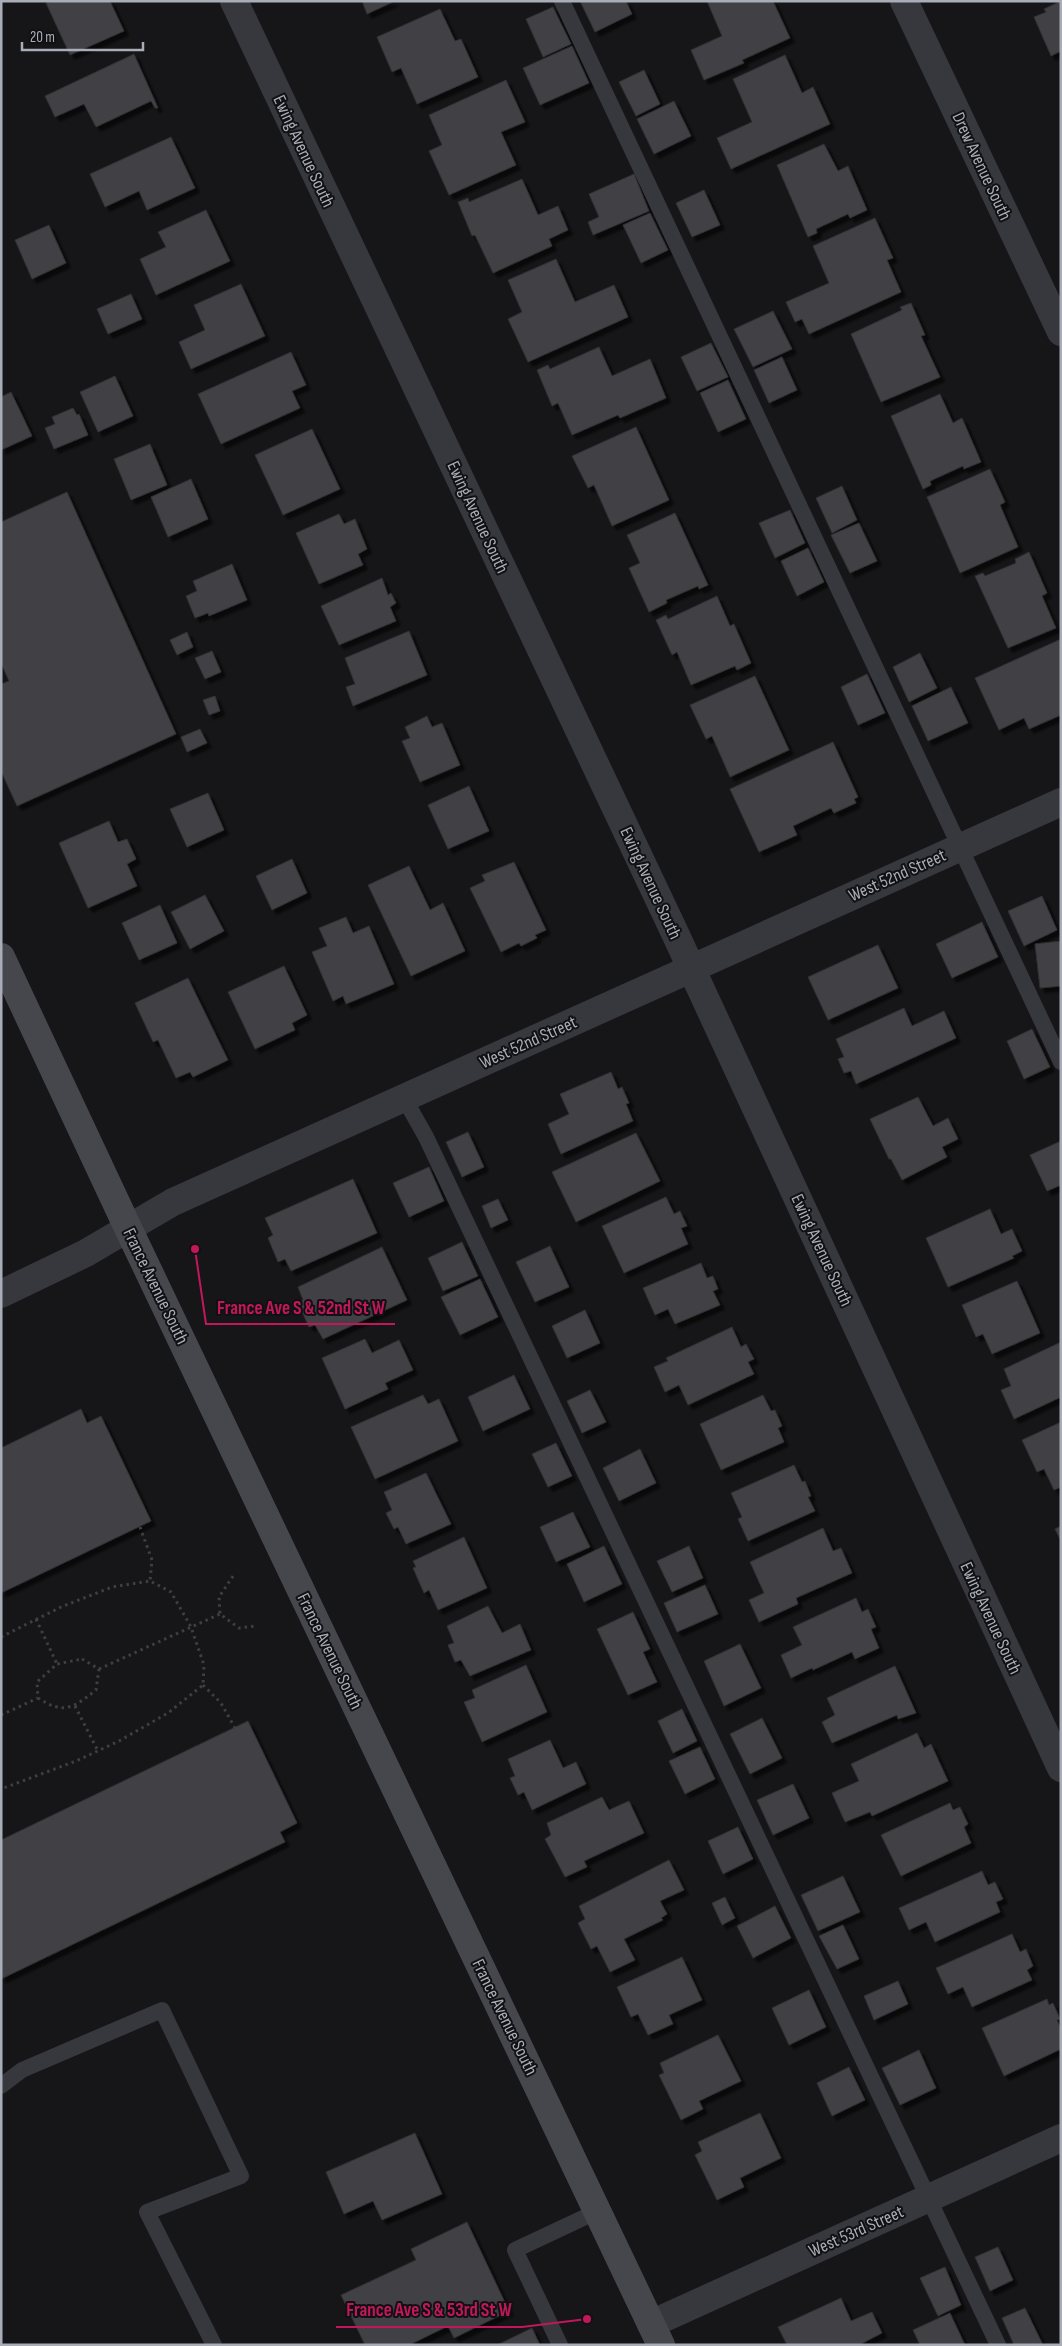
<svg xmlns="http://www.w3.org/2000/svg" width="1062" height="2346" viewBox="0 0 1062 2346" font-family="'Sofia Sans Condensed',sans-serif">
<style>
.building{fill:#404145;stroke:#303034;filter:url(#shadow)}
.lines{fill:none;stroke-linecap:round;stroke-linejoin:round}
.path{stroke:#3d3f44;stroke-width:3;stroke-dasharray:2.5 4;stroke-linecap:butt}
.lane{stroke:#37383d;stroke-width:16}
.street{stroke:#37383d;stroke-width:28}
.secondary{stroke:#45474d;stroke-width:28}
.labels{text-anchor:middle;stroke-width:4;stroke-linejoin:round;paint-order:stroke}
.street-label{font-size:18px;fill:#a8adb8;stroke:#111113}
.leader{fill:none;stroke:#c2185b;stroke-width:2}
.callout-dot{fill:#c2185b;stroke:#111113;stroke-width:2}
.callout-label{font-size:19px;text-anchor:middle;font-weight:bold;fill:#c2185b;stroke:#111113;stroke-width:4;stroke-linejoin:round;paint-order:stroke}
</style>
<defs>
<filter id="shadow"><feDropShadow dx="4.5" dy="4.5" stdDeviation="1" flood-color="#0009"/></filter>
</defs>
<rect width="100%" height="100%" fill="#161618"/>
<!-- building -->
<path class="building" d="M50,1h60l14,30 -54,24 -24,-52z
M362,1h33l-28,13z
M580,1h46l6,13 -37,18z
M707,1h66l17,37 -48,22 2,3 -40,17 -13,-30 31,-14z
M1061,1v50l-10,5 -17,-39 12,-5 -2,-3z
M553,7l18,37 -28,13 -17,-38z
M440,9l15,32 6,-2 17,38 -61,27 -16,-36 -9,4 -15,-35z
M572,46l17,37 -49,22 -17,-37z
M134,54l24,54h-3l-4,-7 -55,26 -12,-23 -29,13 -10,-21z
M785,55l17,38 11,-6 17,37 -99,45 -14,-31 35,-16 -19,-43z
M644,70l16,34 -24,12 -17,-34z
M506,80l19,42 -24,10 15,33 -67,30 -20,-44 13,-6 -13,-30z
M674,101l17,35 -37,18 -17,-35z
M171,137l24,51 -48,22 -8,-19 -34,16 -15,-33z
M824,144l14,27 10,-5 19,44 -17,8 -2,-4 -32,15 1,4 -9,4 -31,-72z
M634,174l15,37 -56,24 -5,-13 11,-5 -10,-23z
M522,179l16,36 20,-9 10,24 -19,9 3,7 -59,27 -18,-38 -3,1 -14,-34 10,-4 1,4z
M704,190l16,35 -28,12 -16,-34z
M206,210l24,51 -74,34 -16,-36 26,-12 -8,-15z
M650,213l18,37 -27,13 -18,-38z
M875,218l18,40 -6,2 14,32 -92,42 -7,-15 -7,3 -9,-20 43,-19 -16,-37z
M49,225l17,38 -34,16 -17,-39z
M556,259l19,43 39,-17 14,32 -100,45 -20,-43 14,-7 -14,-32z
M241,284l24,52 -74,33 -12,-27 26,-12 -11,-25z
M131,294l11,25 -34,15 -11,-25z
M911,303l14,32 -4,1 19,41 -59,25 -30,-68 51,-24 -2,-3z
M773,311l19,38 -39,18 -19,-38z
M711,343l17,34 -31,14 -16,-34z
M599,347l13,29 38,-17 16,39 -46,20 -2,-3 -46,20 -14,-32 -6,3 -15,-36 11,-5 2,4z
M291,352l15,33 -14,6 8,17 -79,36 -23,-50z
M782,357l15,33 -28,13 -15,-33z
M115,376l18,40 -35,16 -18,-40z
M728,380l18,39 -28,13 -18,-39z
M11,392l21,44 -31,14v-53z
M940,394l13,29 9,-5 19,44 -17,7 -1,-3 -33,15 1,4 -8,4 -32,-73z
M73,408l4,7 2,-1 9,21 -34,14 -9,-21 10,-4 -3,-7z
M636,427l33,73 -57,26 -18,-41 -6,3 -16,-32z
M312,429l28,60 -57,26 -28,-60z
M150,444l17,41 -36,15 -17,-41z
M990,469l15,33 -5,3 18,42 -58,26 -33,-76z
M191,479l17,40 -40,18 -17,-40z
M842,486l15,34 -25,13 -16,-35z
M67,492l109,242 -159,72 -16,-35v-87l8,-3 -8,-18v-141z
M790,510l15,33 -30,15 -16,-35z
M675,513l33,72 -9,4 -1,-3 -32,14 1,3 -18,9 -20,-44 11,-5 -13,-28z
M339,514l5,10 11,-5 12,30 -9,5 5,11 -44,19 -23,-51z
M859,523l18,38 -27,12 -19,-38z
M808,548l16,34 -27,14 -16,-35z
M1029,552l18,41 -5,3 14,32 -48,20 -33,-72 8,-3 2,3 31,-13 -1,-4z
M232,564l15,36 -38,16 -1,-3 -13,5 -9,-22 11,-5 -4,-10z
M382,578l6,17 3,-2 5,10 -6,4 6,14 -57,24 -18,-39z
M717,596l13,30 4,-2 17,39 -14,7 -2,-4 -44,19 -14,-33 -5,3 -16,-35 10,-5 2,4z
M409,631l18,44 -74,31 -7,-19 9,-3 -10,-26z
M187,632l6,15 -16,8 -7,-15z
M1061,639v76l-32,14 -5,-11 -25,12 -24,-52z
M212,651l9,21 -16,7 -10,-21z
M920,653l17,35 -28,14 -16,-35z
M867,674l18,39 -27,12 -17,-38z
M755,676l34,74 -59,27 -18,-41 -6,3 -16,-34z
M951,687l17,36 -40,18 -16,-35z
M215,696l5,15 -11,4 -6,-15z
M427,716l5,11 10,-4 18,42 -40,17 -18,-41 8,-3 -5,-11z
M200,729l7,14 -20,9 -6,-15z
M833,742l25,55 -4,2 2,4 -22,10 -3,-5 -38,18 4,9 -38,17 -29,-63z
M469,786l20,45 -41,18 -20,-44z
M208,793l16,37 -37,17 -17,-38z
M109,821l9,21 9,-3 9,20 -9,5 10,22 -49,22 -29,-65z
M292,859l15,34 -35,17 -16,-34z
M514,862l32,68 -11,5 2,3 -16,8 -2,-3 -18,9 -31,-64 15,-7 -3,-6z
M409,866l21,44 13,-7 22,48 -54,25 -43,-91z
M205,895l19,36 -34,18 -19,-37z
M1042,896l15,34 -33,16 -16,-35z
M160,905l17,38 -38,17 -17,-37z
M346,917l7,16 16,-7 25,58 -48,20 -3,-8 -10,5 -21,-49 15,-6 -8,-18z
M982,922l16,35 -46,21 -16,-34z
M1061,941v45l-21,2 -5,-44z
M878,945l20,43 -70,32 -20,-43z
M284,966l23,49 -15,8 3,7 -40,19 -27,-57z
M188,978l40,82 -35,17 -3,-5 -14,6 -18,-38 -5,2 -18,-39z
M904,1008l8,18 32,-15 12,27 -100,46 -5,-13 -7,2 -6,-14 6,-2 -8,-18z
M1032,1029l18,38 -26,12 -17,-38z
M611,1072l7,17 4,-2 7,16 -3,1 7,17 -72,33 -13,-30 21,-10 -9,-20z
M918,1097l15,29 15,-8 10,21 -16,8 5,10 -45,23 -11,-21h-2l-19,-40z
M468,1132l16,35 -22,10 -16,-35z
M636,1133l24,48 -84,41 -24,-50z
M1061,1141v44l-14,6 -17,-36z
M429,1167l15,34 -35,16 -16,-34z
M353,1179l24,54 -86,38 -6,-12 -7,3 -10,-24 5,-3 -8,-17z
M666,1197l8,17 6,-3 7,15 -6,2 7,16 -64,29 -22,-47z
M498,1199l10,21 -17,8 -9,-22z
M990,1209l11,25 11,-5 10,22 -10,5 2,2 -66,29 -22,-49z
M462,1242l16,34 -35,15 -15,-33z
M550,1246l19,41 -34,15 -19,-40z
M382,1247l25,53 -84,39 -8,-14 -6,2 -11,-24 5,-3 -5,-13z
M701,1263l6,15 6,-2 5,13 -5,2 7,14 -45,19 -7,-15 -13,6 -12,-27z
M480,1279l18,38 -38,18 -19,-38z
M1017,1281l23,52 -48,21 -9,-20 -7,3 -14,-32z
M585,1310l15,33 -33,15 -15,-32z
M732,1327l9,20 5,-3 8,15 -6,3 6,12 -66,31 -9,-20 -14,7 -11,-25 14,-6 -2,-3z
M365,1339l7,14 27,-13 14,30 -28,13 3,6 -43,20 -23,-51z
M1061,1342v55l-47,22 -13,-29 10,-4 -7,-17z
M514,1375l16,34 -47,22 -15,-34z
M590,1390l16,32 -24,11 -15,-32z
M423,1395l5,9 11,-5 19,42 -83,38 -24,-52z
M763,1395l8,16 4,-1 7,16 -4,2 6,14 -63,28 -21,-46z
M81,1409l6,14 14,-7 50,105 -150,72v-145z
M1061,1422v65l-7,3 -10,-21 -7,3 -15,-32z
M556,1443l16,33 -24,11 -16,-33z
M640,1449l16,34 -37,18 -16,-33z
M794,1465l8,17 3,-1 6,15 -3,1 7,14 -67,30 -10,-22 4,-2 -11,-24z
M426,1473l25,51 -45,20 -8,-17 -4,2 -8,-16 6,-3 -8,-18z
M573,1512l17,35 -34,15 -16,-35z
M1061,1526v15l-6,-12z
M823,1528l10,23 8,-3 11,25 -56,25 2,6 -39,18 -10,-22 15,-7 -14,-31z
M464,1537l23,51 -49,22 -9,-20 -5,3 -11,-25 3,-1 -3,-6z
M604,1546l18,38 -38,18 -17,-38z
M689,1546l14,32 -31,14 -15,-31z
M705,1585l13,29 -41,18 -13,-29z
M856,1598l6,14 6,-3 8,18 -5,2 8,19 -24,11 -3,-7 -39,18 -1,-2 -21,10 -10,-23 21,-10 -9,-18z
M488,1606l14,27 18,-9 11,26 -61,26 -9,-16 -6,2 -7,-17 6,-2 -7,-17z
M633,1612l17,37 -7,3 14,30 -29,13 -31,-66z
M740,1644l21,44 -37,18 -20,-45z
M526,1665l21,47 -65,30 -18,-40 11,-4 -3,-8z
M895,1666l21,47 -18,6 -1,-4 -65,28 -10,-21 13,-7 -8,-17z
M682,1709l15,32 -24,12 -15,-32z
M762,1718l20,40 -32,16 -20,-40z
M248,1721l49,102 -17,9 5,10 -284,137v-139z
M917,1733l7,15 7,-4 17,37 -76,35 -2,-4 -25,10 -13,-29 27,-12 -8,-17z
M550,1740l13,28 13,-6 10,22 -54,26 -8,-18 -6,3 -8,-17 5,-2 -7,-17z
M700,1747l15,32 -30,15 -16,-33z
M793,1784l16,34 -36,17 -16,-35z
M602,1797l7,13 20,-9 15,32 -60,28 3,6 -22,10 -20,-38 6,-4 -4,-12z
M950,1803l3,7 7,-3 8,17 -4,3 7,16 -70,33 -20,-41z
M738,1827l15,32 -30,15 -15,-33z
M669,1860l15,30 -24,11 7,13 -6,4 2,2 -39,19 11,21 -25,12 -13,-26 -6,3 -13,-26 7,-4 -6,-13z
M982,1871l6,14 7,-3 8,17 -7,3 4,10 -65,30 -9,-20 -17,8 -10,-22z
M843,1876l17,36 -42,19 -17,-36z
M725,1897l10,21 -13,7 -10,-22z
M775,1906l16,32 -38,20 -16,-32z
M843,1925l16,34 -22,10 -18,-33z
M1012,1934l8,18 6,-3 7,17 -6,4 5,10 -60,27 -9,-20 -15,7 -12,-26z
M682,1957l20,43 -33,15 4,9 -25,11 -10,-21 -7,3 -14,-30z
M898,1981l10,23 -34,16 -10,-24z
M809,1990l17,37 -37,18 -17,-37z
M1047,1999l2,6 4,-2 7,16 -3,1 4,9v20l-57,27 -22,-48z
M718,2035l23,46 -42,20 4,8 -22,11 -22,-45 5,-2 -4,-10z
M919,2050l17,38 -36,17 -18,-37z
M849,2067l16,33 -33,16 -15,-33z
M760,2113l21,45 -41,20 4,9 -27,13 -22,-45 7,-4 -4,-9z
M415,2133l27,61 -60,26 -9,-19 -29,13 -18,-42z
M467,2222l42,89 -55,27 -6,-12 -39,19h-44l-24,-50 75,-35 -5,-11z
M998,2247l15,33 -23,11 -15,-34z
M945,2267l16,38 -23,11 -18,-38z
M841,2298l10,23 21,-9 10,21 -23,12h-72l-9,-18z
M1025,2308l18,37h-29l-12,-27z
M950,2313l15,32h-45l-7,-15z
M532,2328l8,17h-43z"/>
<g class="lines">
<!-- path -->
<path class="path" d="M140,1527l12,33 -2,21
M233,1576l-14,21 1,17 19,14 17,-2
M36,1619l21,45
M1,1637l60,-30 51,-20 38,-6 21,11 20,35 13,38 -1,20 -35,28 -49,28 -43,20 -75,28
M82,1659l17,10 -3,21c-23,18 -32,25 -58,8l-1,-16 20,-18z
M99,1669l121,-55
M203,1685l18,18 14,25
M75,1706l23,45
M1,1715l37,-17"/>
<!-- lane -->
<path class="lane" d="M562,1l499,1061
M404,1098l22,39 572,1208
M1,2086l21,-16 140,-60 79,166 -94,36 67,133
M560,2345l-45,-95 83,-39"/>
<!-- street -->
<path class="street" d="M234,1l440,930 387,837
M904,1l157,331
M1,1294l85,-41 87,-51 888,-400
M651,2324l410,-186"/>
<!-- secondary -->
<path class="secondary" d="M1,957l127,271 533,1117"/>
</g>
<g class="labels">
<!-- street labels -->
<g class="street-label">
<text transform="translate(304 151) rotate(65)" y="6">Ewing Avenue South</text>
<text transform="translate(982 166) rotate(65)" y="6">Drew Avenue South</text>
<text transform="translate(478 517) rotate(65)" y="6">Ewing Avenue South</text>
<text transform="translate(897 875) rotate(-24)" y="6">West 52nd Street</text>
<text transform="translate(651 883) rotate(65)" y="6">Ewing Avenue South</text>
<text transform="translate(528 1042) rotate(-24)" y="6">West 52nd Street</text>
<text transform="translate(822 1250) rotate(65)" y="6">Ewing Avenue South</text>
<text transform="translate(156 1286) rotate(64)" y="6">France Avenue South</text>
<text transform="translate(991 1618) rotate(65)" y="6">Ewing Avenue South</text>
<text transform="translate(330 1651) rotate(64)" y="6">France Avenue South</text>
<text transform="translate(505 2017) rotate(64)" y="6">France Avenue South</text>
<text transform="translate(856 2231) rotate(-24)" y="6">West 53rd Street</text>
</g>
</g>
<!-- callouts -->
<path class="leader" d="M195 1249L206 1324H395M587 2319L522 2327H336"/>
<g class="callout-dot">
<circle cx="195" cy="1249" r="5"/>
<circle cx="587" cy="2319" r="5"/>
</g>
<g class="callout-label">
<text x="301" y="1314">France Ave S &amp; 52nd St W</text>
<text x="429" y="2316">France Ave S &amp; 53rd St W</text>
</g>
<!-- border -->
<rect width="1062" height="2346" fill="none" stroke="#a8adb8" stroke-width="5"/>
<!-- scale -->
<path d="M22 42v8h121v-8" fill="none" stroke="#a8adb8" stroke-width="2.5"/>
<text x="30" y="42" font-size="15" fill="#a8adb8" stroke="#111113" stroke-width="4" paint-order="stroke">20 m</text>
</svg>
